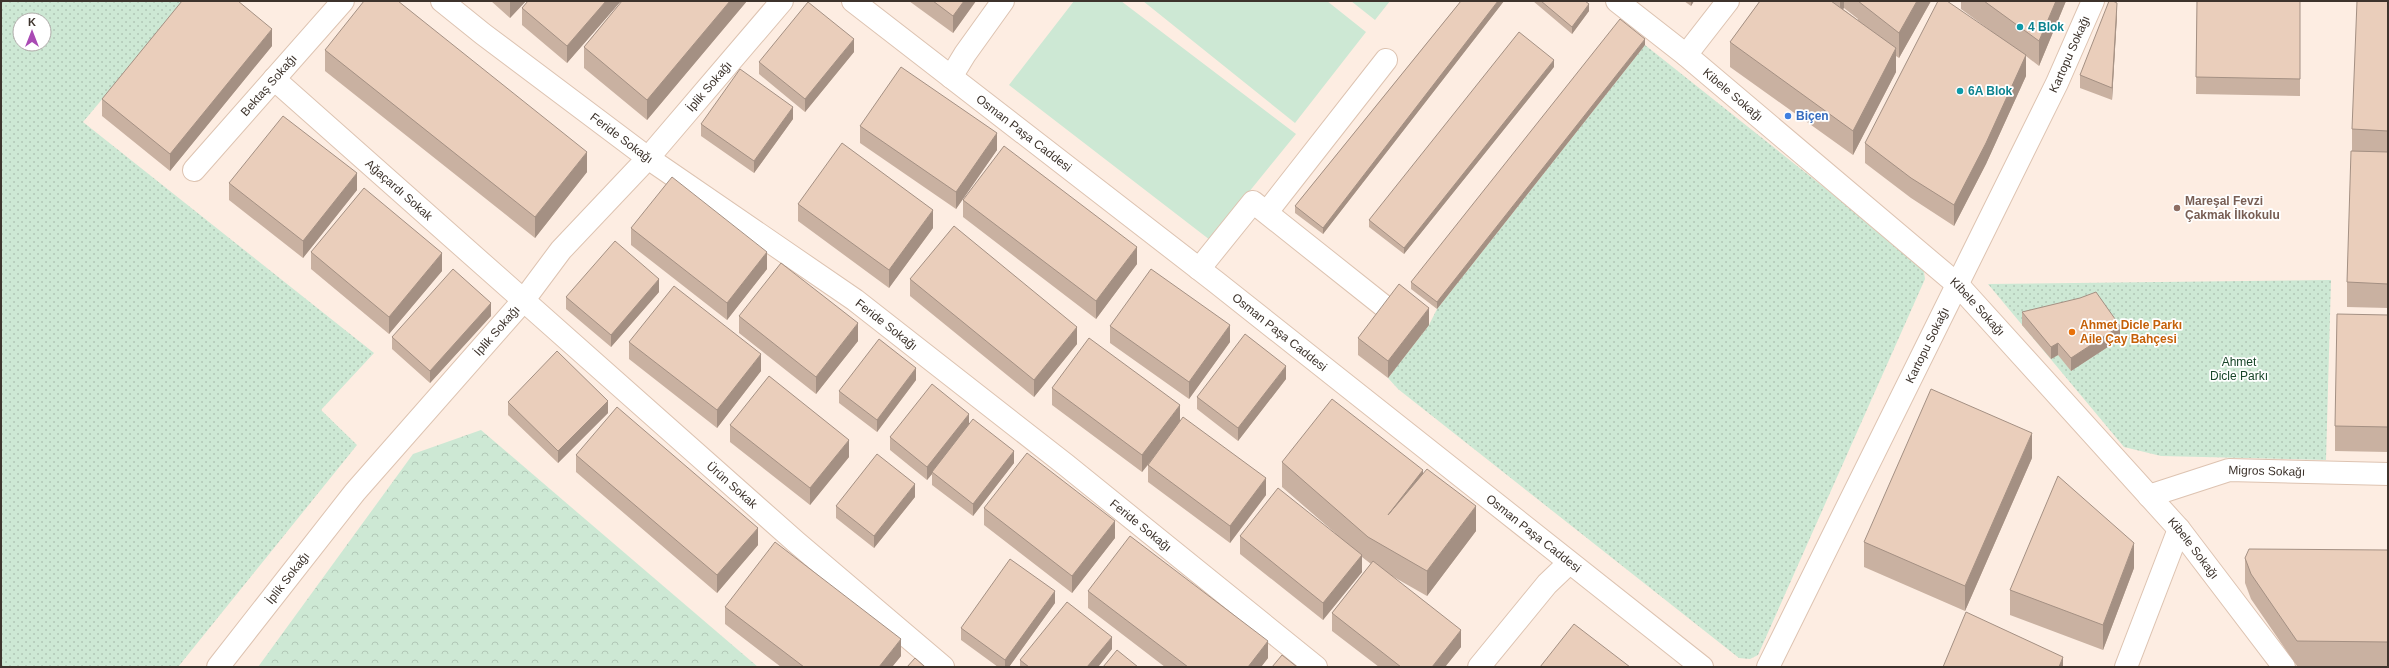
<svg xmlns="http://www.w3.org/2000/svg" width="2389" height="668" viewBox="0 0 2389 668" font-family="Helvetica,sans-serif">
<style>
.grass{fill:url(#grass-dots);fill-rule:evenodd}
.forest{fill:url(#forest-crowns)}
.garden{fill:#cde8d4}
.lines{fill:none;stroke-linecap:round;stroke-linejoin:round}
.minor-casing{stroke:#ddc3b1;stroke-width:24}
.major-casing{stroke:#ddc3b1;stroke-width:24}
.minor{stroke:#fff;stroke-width:22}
.major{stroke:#fff;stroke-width:22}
.wall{fill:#c9b1a1;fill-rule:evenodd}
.shaded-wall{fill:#a49083}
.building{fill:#eacebb;stroke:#a49083}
.culture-dot{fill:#0f9aa8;stroke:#fff;stroke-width:1.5}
.shop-dot{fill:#3f7fe0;stroke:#fff;stroke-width:1.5}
.education-dot{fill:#8d6e63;stroke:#fff;stroke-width:1.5}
.food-dot{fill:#e8710a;stroke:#fff;stroke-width:1.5}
.labels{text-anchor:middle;stroke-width:3.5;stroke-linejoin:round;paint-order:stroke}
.culture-label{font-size:12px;font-weight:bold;fill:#0d838f;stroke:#fff;text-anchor:start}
.street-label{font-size:12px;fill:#3d332c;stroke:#fff}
.shop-label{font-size:12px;font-weight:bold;fill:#366cbe;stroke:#fff;text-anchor:start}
.education-label{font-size:12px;font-weight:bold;fill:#785e54;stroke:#fff;text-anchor:start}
.food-label{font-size:12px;font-weight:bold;fill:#c56008;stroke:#fff;text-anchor:start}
.park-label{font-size:12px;fill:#174528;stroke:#fff}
</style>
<defs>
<pattern id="grass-dots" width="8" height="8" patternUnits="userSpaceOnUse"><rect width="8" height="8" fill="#cde8d4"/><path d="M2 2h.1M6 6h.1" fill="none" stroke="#b1c7b6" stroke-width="1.8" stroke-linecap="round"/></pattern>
<pattern id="forest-crowns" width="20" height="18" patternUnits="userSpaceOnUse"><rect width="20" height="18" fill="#cde8d4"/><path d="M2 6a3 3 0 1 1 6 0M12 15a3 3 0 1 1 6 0" fill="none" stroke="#b1c7b6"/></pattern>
</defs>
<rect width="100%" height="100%" fill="#fdede2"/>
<!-- grass -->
<path class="grass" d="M1,1h184l-102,121 291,231 -53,57 36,35 -179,222h-177zM20,20h24v24h-24z
M1645,45l278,221 2,13 -167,376 -8,4 -11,-1 -341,-269 -10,-11 41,-53 8,-16z
M2331,280l-5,180 -165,-4 -37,-9 -136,-163z"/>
<!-- forest -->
<path class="forest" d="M481,430l277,237h-500l155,-213z"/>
<!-- garden -->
<path class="garden" d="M1074,1h47l175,133 -86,106 -201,-155z
M1143,1h184l39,31 -71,91z
M1351,1h39l-15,19z"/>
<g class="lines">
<!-- minor casing -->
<g class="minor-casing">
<g id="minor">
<path id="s1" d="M442,1l41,33 165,124 207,142 211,165 250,202"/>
<path id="s2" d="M1617,1l69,54 272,230 221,244 105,138"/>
<path d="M1686,55l42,-54"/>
<path d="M951,77l14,-23 38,-53"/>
<path id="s3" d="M274,79l522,463 147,125"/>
<path id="s4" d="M194,170l149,-169"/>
<path d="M1267,212l119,-152"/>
<path d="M1199,269l54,-67 132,105"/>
<path id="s5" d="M2149,496l80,-26 159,4"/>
<path id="s6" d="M218,667l137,-175 168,-191 38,-51 87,-92 134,-157"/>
<path d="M1479,667l68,-83 22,-21"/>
<path id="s7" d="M1768,667l289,-584 36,-82"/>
<path d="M2126,667l53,-138"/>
</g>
</g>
<!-- major casing -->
<g class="major-casing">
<g id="major">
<path id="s8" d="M853,1l363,281 486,385"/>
</g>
</g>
<!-- minor -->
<use href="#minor" class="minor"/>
<!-- major -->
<use href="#major" class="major"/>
</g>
<!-- wall -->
<path class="wall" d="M491,1h35l-16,17z
M528,1h93l-54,62 -45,-38v-17z
M622,1h125l-100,119 -63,-52v-21z
M909,1h67l-23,32z
M1461,1h43l-181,233 -28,-21v-7z
M1533,1h52l4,10 -17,23z
M1684,1h10l-3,5z
M1760,1h171l-32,57 -3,-2v16l-43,83 -123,-88v-25zM1844,8l14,11v1l-15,-11z
M1961,1h105l-27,65 -13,-10v20l-40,88 -32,62 -43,-28 -46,-35v-20l126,-112 -30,-22z
M2197,1h103v95l-104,-2z
M2388,1v307l-41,-1v-25l5,-131v-22z
M2117,15l-5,85 -32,-12v-13z
M1645,45l-208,264 -26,-20v-7z
M272,46l-102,125 -68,-55v-17z
M325,50l262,122 -52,66 -210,-167z
M854,52l-49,60 -46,-38v-12z
M1554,67l-150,187 -35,-27v-7z
M793,119l-39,54 -53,-37v-12z
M860,126l137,24 -41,59 -96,-66z
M229,183l128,7 -54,68 -74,-58z
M963,200l174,64 -41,55 -133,-102z
M798,204l135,24 -44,60 -91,-67z
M631,228l136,41 -40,51 -96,-75z
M311,252l131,19 -53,63 -78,-65z
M910,279l167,65 -43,53 -124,-101z
M659,292l-48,55 -45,-38v-12z
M2022,312l98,27 -49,32 -13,-16 -7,4 -29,-34z
M2388,315v137l-53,-1v-25z
M491,316l-61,67 -38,-34v-12z
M739,316l119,25 -42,53 -77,-61z
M1429,325l-41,53 -30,-23v-17z
M1110,326l120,16 -41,57 -79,-56z
M629,342l132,29 -44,57 -88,-69z
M1286,379l-48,62 -41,-32v-12z
M916,380l-39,52 -38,-29v-12z
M1052,388l128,34 86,73 -36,48 -82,-61v-17l-6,7 -90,-67z
M508,402l100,11 -50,50 -50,-48z
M969,424l45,39 -41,53 -41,-31v-11l-5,6 -37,-30v-13z
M730,425l119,32 -39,48 -80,-63z
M576,455l182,90 -41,48 -141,-121z
M2032,458l-67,153 -101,-44v-25z
M1282,462l141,11 53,58 -49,65 -35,-20 69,71 -16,20h-66l-47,-36v-18l39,-49 -9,-7v15l-39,48 -83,-66v-18l95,-3 -53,-46z
M915,497l-41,51 -38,-30v-12z
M984,508l131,30 -43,55 -88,-68z
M2388,550v117l-91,-1 -46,-67 -6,-16v-25z
M2134,568l-31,82 -93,-35v-25z
M1088,591l180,67 -7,9h-96l-77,-59z
M1055,603l-46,64h-11l-37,-27v-12z
M725,607l176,49 -9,11h-111l-56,-43z
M1112,649l-14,18h-78v-7z"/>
<!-- shaded-wall -->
<path class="shaded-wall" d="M510,1h16l-16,17z
M606,1h15l-54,62v-17z
M730,1h17l-100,119v-20z
M964,1h12l-23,32v-17z
M1498,1h6l-181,233v-6z
M1691,1h3l-3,5z
M1840,1h4v7l-4,4z
M1917,1h14l-32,57v-25z
M2056,1h10l-27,65v-25z
M2117,3v12l-5,85v-12z
M1589,4v7l-17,23v-7z
M272,29v17l-102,125v-17z
M854,39v13l-49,60v-13z
M1645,39v6l-208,264v-7z
M1896,48v24l-43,83v-24z
M2026,55v21l-40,88 -32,62v-21z
M1554,60v7l-150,187v-6z
M793,107v12l-39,54v-12z
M997,133v17l-41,59v-17z
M587,152v20l-52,66v-21z
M357,173v17l-54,68v-17z
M933,210v18l-44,60v-18z
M1137,247v17l-41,55v-18z
M767,252v17l-40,51v-17z
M442,253v18l-53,63v-17z
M659,279v13l-48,55v-12z
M491,303v13l-61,67v-12z
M1429,308v17l-41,53v-17z
M858,323v18l-42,53v-17z
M1230,325v17l-41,57v-17z
M2120,326v13l-49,32v-13z
M1077,327v17l-43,53v-17z
M2058,343v12l-7,4v-12z
M761,354v17l-44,57v-18z
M1286,366v13l-48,62v-13z
M916,368v12l-39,52v-12z
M608,401v12l-50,50v-12z
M1180,405v18l-38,49v-17z
M969,414v13l-37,45v2l-5,6v-13z
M2032,433v25l-67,153v-25z
M849,440v17l-39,48v-17z
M1014,451v12l-41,53v-12z
M1423,470v25l-35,20z
M1266,478v17l-36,48v-17z
M915,484v13l-41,51v-12z
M1476,506v25l-49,65v-25z
M1115,521v17l-43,55v-17z
M758,528v17l-41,48v-18z
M2134,543v25l-31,82v-25z
M1362,555v17l-39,48v-17z
M1055,591v12l-46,64h-4v-7z
M1461,630v17l-16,20h-13z
M1112,637v12l-14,18h-11z
M901,639v17l-9,11h-13z
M1268,641v17l-7,9h-13z
M2063,657v10h-4z"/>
<!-- building -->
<path class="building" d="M182,1h56l34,28 -102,125 -68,-55z
M364,1h34l189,151 -52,65 -210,-167z
M528,1h78l-39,45 -45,-38z
M622,1h108l-83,99 -63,-53z
M933,1h31l-11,15z
M1461,1h37l-175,227 -28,-22z
M1541,1h44l4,3 -17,23z
M1760,1h71l65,47 -43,83 -123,-89z
M1858,1h59l-18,32z
M1938,1h9l79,54 -40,88 -32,62 -43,-27 -46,-35z
M1984,1h72l-17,40z
M2109,1h4l4,2 -5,85 -32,-13z
M2197,1h103v78l-104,-2z
M2357,1h31v130l-36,-2z
M808,2l46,37 -49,60 -46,-37z
M1620,19l25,20 -208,263 -26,-20z
M1519,32l35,28 -150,188 -35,-28z
M901,67l96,66 -41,59 -96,-66z
M740,69l53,38 -39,54 -53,-37z
M283,116l74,57 -54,68 -74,-58z
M842,143l91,67 -44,60 -91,-66z
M1004,146l133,101 -41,54 -133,-101z
M2351,151l37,1v132l-41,-2z
M672,177l95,75 -40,51 -96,-75z
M364,188l78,65 -53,64 -78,-65z
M954,226l123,101 -43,53 -124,-101z
M615,241l44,38 -48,56 -45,-38z
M781,263l77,60 -42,54 -77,-61z
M453,269l38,34 -61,68 -38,-34z
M1151,269l79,56 -41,57 -79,-56z
M1399,284l30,24 -41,53 -30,-23z
M674,286l87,68 -44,56 -88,-68z
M2096,292l24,34 -49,32 -13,-15 -7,4 -29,-35 58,-14z
M2337,314l51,1v112l-53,-1z
M1245,334l41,32 -48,62 -41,-31z
M1089,338l91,67 -38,50 -90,-67z
M879,339l37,29 -39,52 -38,-29z
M557,351l51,50 -50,50 -50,-49z
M769,376l80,64 -39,48 -80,-63z
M932,384l37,30 -42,53 -37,-30z
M1931,389l101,44 -67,153 -101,-44z
M1332,399l91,71 -35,45 39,-46 49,37 -49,65 -59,-34 -86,-75z
M617,407l141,121 -41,47 -141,-120z
M1183,417l83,61 -36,48 -82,-61z
M973,419l41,32 -41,53 -41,-32z
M1027,453l88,68 -43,55 -88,-68z
M877,454l38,30 -41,52 -38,-30z
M2058,476l76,67 -31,82 -93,-35z
M1278,488l84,67 -39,48 -83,-67z
M1130,536l138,105 -20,26h-60l-100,-76z
M775,542l126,97 -22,28h-75l-79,-60z
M2249,549l139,1v92l-91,-1 -46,-67 -6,-16z
M1010,559l45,32 -50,69 -44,-32z
M1373,561l88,69 -29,37h-31l-69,-54z
M1067,602l45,35 -25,30h-58l-9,-7z
M1966,612l97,45 -4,10h-116z
M1574,624l56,43h-90z
M1117,650l21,17h-35z
M1282,655l15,12h-25z
M915,658l10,9h-18z"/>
<!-- markers -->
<g class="culture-dot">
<circle cx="2020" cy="27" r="4"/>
<circle cx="1960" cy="91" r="4"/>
</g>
<circle class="shop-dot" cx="1788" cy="116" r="4"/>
<circle class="education-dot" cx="2177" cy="208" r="4"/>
<circle class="food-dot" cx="2072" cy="332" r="4"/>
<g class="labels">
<!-- culture labels -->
<g class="culture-label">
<text x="2028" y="31">4 Blok</text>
<text x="1968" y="95">6A Blok</text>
</g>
<!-- street labels -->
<g class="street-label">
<text dy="4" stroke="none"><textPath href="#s7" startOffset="683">Kartopu Sokağı</textPath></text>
<text dy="4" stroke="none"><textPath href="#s4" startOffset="113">Bektaş Sokağı</textPath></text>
<text dy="4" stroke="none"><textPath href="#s6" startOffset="761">İplik Sokağı</textPath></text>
<text dy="4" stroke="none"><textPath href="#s2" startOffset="149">Kibele Sokağı</textPath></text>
<text dy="4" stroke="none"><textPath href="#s8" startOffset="216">Osman Paşa Caddesi</textPath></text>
<text dy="4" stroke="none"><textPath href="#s1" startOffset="226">Feride Sokağı</textPath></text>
<text dy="4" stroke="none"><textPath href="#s3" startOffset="167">Ağaçardı Sokak</textPath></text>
<text dy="4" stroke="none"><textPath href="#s2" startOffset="473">Kibele Sokağı</textPath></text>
<text dy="4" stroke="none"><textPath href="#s1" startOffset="550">Feride Sokağı</textPath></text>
<text dy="4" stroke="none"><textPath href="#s6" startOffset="437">İplik Sokağı</textPath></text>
<text dy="4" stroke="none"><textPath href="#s8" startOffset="540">Osman Paşa Caddesi</textPath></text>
<text dy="4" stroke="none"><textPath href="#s7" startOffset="359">Kartopu Sokağı</textPath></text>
<text dy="4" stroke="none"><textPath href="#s5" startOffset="122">Migros Sokağı</textPath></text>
<text dy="4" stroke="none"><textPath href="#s3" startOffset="612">Ürün Sokak</textPath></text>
<text dy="4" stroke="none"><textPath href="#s1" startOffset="874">Feride Sokağı</textPath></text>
<text dy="4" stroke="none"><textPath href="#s8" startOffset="864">Osman Paşa Caddesi</textPath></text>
<text dy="4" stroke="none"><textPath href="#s2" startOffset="797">Kibele Sokağı</textPath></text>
<text dy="4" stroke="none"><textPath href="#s6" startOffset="113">İplik Sokağı</textPath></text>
</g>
<!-- shop labels -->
<g class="shop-label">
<text x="1796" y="120">Biçen</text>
</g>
<!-- education labels -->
<g class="education-label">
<text x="2185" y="205">Mareşal Fevzi<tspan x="2185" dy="14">Çakmak İlkokulu</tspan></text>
</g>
<!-- food labels -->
<g class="food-label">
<text x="2080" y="329">Ahmet Dicle Parkı<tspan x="2080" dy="14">Aile Çay Bahçesi</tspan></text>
</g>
<!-- park labels -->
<g class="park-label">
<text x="2239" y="366">Ahmet<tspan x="2239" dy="14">Dicle Parkı</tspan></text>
</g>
</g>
<!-- border -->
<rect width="2389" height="668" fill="none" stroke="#3d332c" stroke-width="4"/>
<!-- north arrow -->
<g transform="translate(32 32)"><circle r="19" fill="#ffffff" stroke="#b1adab"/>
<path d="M0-3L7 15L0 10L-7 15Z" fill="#a94ab4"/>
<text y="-6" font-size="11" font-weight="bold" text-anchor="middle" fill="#3d332c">K</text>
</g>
</svg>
